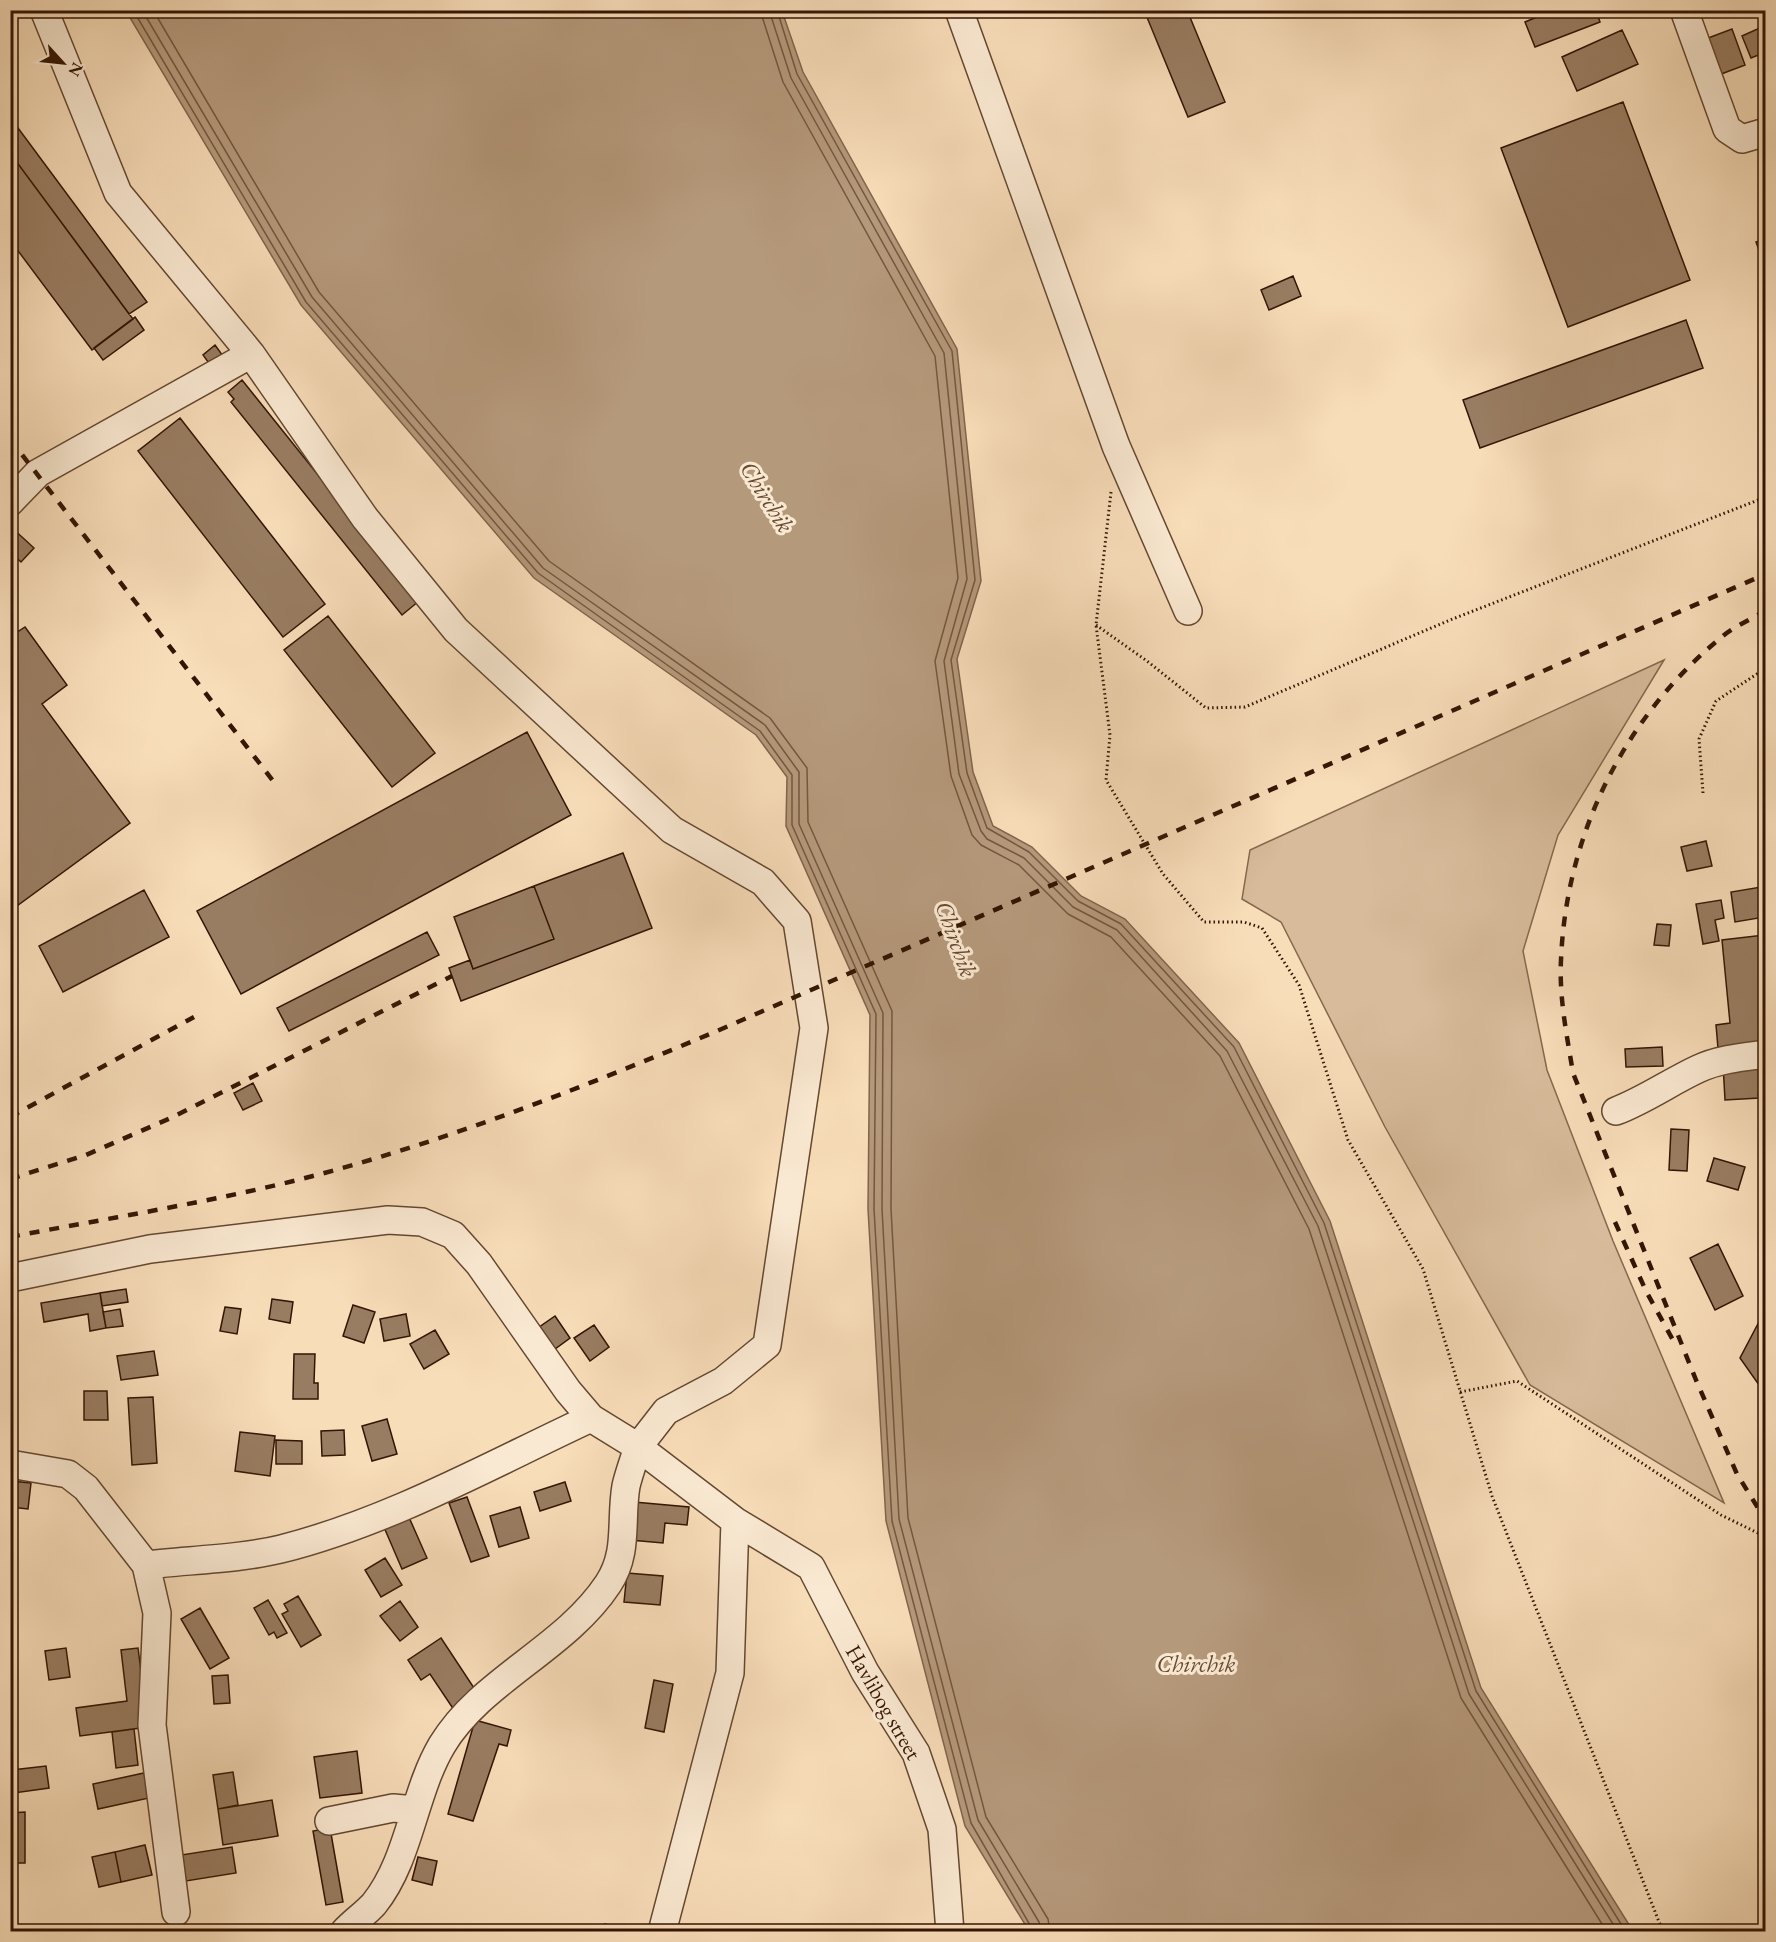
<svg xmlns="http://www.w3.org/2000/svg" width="1776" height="1942" viewBox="0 0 1776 1942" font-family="'EB Garamond',serif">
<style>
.green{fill:#d7bb9a;stroke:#85684e;stroke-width:1.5}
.water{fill:#b5997b;stroke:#81644b;stroke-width:1.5}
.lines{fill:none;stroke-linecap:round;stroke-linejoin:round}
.shore{stroke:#74573f;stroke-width:1.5}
.building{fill:#997d62;stroke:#331503;stroke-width:1.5}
.minor-casing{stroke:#644730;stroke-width:30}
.path{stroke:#331503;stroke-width:3;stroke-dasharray:1.5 3;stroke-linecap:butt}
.minor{stroke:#fae9d2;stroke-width:27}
.rail{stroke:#331503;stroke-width:4.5;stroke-dasharray:10 10;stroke-linecap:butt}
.labels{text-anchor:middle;stroke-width:6;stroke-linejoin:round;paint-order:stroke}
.street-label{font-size:22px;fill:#331503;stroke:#fae9d2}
.water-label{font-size:24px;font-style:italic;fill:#674a33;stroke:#fae9d2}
</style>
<rect width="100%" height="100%" fill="#f8ddb9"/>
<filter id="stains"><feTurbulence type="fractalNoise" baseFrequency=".00333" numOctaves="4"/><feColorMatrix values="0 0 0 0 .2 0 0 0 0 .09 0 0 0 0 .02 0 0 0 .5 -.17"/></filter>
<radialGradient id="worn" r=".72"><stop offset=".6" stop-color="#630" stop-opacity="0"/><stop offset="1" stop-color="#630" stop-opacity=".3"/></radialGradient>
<!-- green -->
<path class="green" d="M1664,660l-106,175 -35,116 24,119 66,171 111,262 -194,-118 -145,-258 -104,-205 -39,-23 8,-49z"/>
<!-- water -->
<path class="water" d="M126,11h656l21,61 154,277 24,232 -24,78 16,113 20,54 39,21 49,49 44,23 114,124 91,178 151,467 152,243h-604l-64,-105 -79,-305 -18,-312 2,-194 -84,-189 1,-49 -31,-42 -222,-157 -233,-273z"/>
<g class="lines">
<!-- shore -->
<path class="shore" d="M133,10l173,292 232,271 222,158 32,44v50l84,189 -2,195 18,312 79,302 63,109
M142,10l170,287 231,271 222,157 34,47v52l84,189 -1,196 17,310 79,301 61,102 2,10
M153,10l166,282 230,269 221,157 37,50 1,54 84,189 -1,198 17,309 78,299 62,102 2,13
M760,10l23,72 152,274 23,222 -23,83 16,115 21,59 9,10 38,20 49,49 43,23 109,119 89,173 152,469 146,234
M769,10l22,68 153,275 23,226 -23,82 15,113 22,57 6,8 37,19 49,49 44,23 110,121 91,175 151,468 149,238
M777,10l20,64 155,277 23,229 -24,80 16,113 20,55 42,24 49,49 43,23 113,123 90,176 152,468 150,241"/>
</g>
<!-- building -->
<path class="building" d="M1144,10h43l38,92 -37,15z
M1554,10h42l4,12 -65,25 -10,-25z
M1762,27l4,9v16l-15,6 -9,-22z
M1732,29l13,36 -29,11 -13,-36z
M1622,30l16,34 -61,27 -15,-34z
M1623,102l67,178 -122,47 -67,-179z
M18,128l129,174 -18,12 -119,-161v-19z
M10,153l123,166 -41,31 -82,-110z
M1766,239v25h-2l-8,-22z
M1293,276l8,20 -32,14 -8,-20z
M135,317l9,13 -41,30 -9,-12z
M1686,320l17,48 -223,80 -17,-48z
M215,345l8,11 -12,10 -8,-11z
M242,380l177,221 -17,14 -171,-213 3,-3 -6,-7z
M180,418l145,186 -42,33 -145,-186z
M10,526l24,22 -13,14 -11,-10z
M328,616l107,137 -43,34 -108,-137z
M25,627l42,58 -25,19 88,119 -120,88v-274z
M527,732l44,83 -330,179 -44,-83z
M1706,841l6,25 -25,5 -6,-24z
M623,853l29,75 -191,73 -12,-33 21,-8 3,9 81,-30 -20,-53z
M534,886l20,53 -81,30 -19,-52z
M1761,887l4,30 -30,5 -4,-30z
M144,890l25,47 -106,55 -24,-46z
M1721,900l3,18 -9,2 4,21 -16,3 -7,-40z
M1657,924l14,1 -2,21 -15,-1z
M427,932l12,23 -150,76 -12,-23z
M1764,935l2,68 -7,1 3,22 4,-1v18l-48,5 -2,-23 14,-2 -8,-83z
M1662,1047l1,19 -37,1 -1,-18z
M1766,1062v31l-8,1 1,4 -34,2 -2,-36z
M253,1083l9,18 -19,9 -9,-17z
M1671,1129l18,1 -2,41 -18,-1z
M1714,1158l31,9 -7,23 -31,-9z
M1718,1244l25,52 -28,14 -25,-52z
M126,1289l2,13 -26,4 -2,-13z
M100,1293l6,35 -16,3 -2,-17 -44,8 -3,-19z
M272,1299l21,3 -3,21 -21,-4z
M353,1305l22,7 -11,31 -21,-7z
M225,1307l16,2 -4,25 -17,-3z
M120,1309l3,17 -17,2 -3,-16z
M406,1314l4,22 -26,5 -4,-22z
M555,1316l15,22 -19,14 -16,-22z
M1766,1316v79l-26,-37 21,-40z
M594,1325l15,22 -19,14 -16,-23z
M435,1330l14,24 -25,15 -14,-25z
M154,1351l4,24 -37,5 -4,-24z
M294,1354h21l-1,29h4v16h-25z
M84,1391h23l1,29h-24z
M153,1397l4,66 -25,2 -4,-67z
M387,1419l10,35 -25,7 -10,-35z
M344,1430l1,25 -23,1 -1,-25z
M240,1432l35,4 -5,40 -35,-5z
M276,1440l26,1v23h-26z
M11,1481l20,2 -3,26 -18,-2z
M565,1482l6,19 -31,10 -6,-19z
M467,1497l22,59 -18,6 -22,-59z
M634,1502l55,5 -2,18 -22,-2 -2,20 -33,-3z
M520,1507l9,31 -30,9 -9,-31z
M408,1515l19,43 -25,11 -19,-44z
M385,1558l17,27 -21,12 -16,-27z
M627,1573l36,3 -3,29 -36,-3z
M298,1596l23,39 -20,12 -19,-33 6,-3 -4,-7z
M268,1600l19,33 -10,5 -3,-6 -5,3 -15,-27z
M400,1601l18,26 -18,14 -20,-25z
M200,1608l29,50 -19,11 -29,-50z
M441,1638l37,56 -24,16 -24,-36 -9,6 -13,-20z
M66,1648l4,29 -21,3 -4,-29z
M138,1648l10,79 -68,9 -4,-28 51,-7 -6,-51z
M228,1675l2,28 -16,1 -2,-28z
M654,1680l19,4 -9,48 -19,-4z
M475,1720l36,10 -4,16 -8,-2 -26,77 -25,-7z
M134,1729l4,36 -22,3 -4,-36z
M357,1751l5,42 -42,5 -6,-41z
M46,1766l3,22 -35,5 -2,-23z
M233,1772l5,33 -20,4 -5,-34z
M144,1773l5,25 -51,11 -5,-25z
M272,1800l6,36 -55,9 -5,-36z
M25,1812v51h-15v-50z
M330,1828l13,74 -17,3 -13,-74z
M145,1845l7,30 -31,7 -6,-30z
M232,1847l4,26 -50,8 -5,-26z
M115,1852l6,30 -22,5 -7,-30z
M418,1857l19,4 -5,24 -20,-5z
M605,1924l21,6v2h-23z
M243,1928l1,4h-21v-1z"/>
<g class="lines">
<!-- minor casing -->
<g class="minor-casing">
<path id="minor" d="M959,10l157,436 72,165
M1684,10l43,119 15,10 24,-7
M10,502l28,-29 213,-119
M1616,1111c29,-11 54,-29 82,-42 21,-10 45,-12 68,-15
M10,1278l140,-29 238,-29 34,2 31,13 26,29 89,127 23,27 47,29 28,-36 57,-30 44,-36 47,-317 -17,-107 -34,-39 -91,-52 -216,-200 -91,-112 -114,-164 -133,-161 -74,-183
M10,1464l58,10 18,14 60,77c42,-5 94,-6 135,-16 108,-27 209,-84 310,-131
M735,1521l76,46 54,105 51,81 26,76 8,103
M146,1565l11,48 -5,112 24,187
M329,1821l64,-13 22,2
M344,1932c9,-10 21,-18 30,-28 36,-45 39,-110 68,-159 39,-65 123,-96 166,-161 21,-31 12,-64 18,-98 3,-13 8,-26 12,-39l97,74 -5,152 -68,259"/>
</g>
<!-- path -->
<path class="path" d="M1111,492l-15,133 14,110 -4,45 57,94 41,48h40l18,6 37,57 49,155 75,129 69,227 171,436
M1096,625l51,36 59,47 39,-1 205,-87 316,-123
M1703,793l-4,-54 17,-38 50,-33
M1460,1392l57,-11 204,134 45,22"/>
<!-- minor -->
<use href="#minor" class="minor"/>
<!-- rail -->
<path class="rail" d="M10,439l267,347
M1766,610c-14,9 -31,16 -43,26 -99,80 -157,199 -162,324 -2,38 6,76 12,113l123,307 41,94 29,47
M10,1117l184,-100
M10,1179l76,-24 87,-38 279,-141
M1615,1222l31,69 28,51
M10,1237c110,-21 222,-38 329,-68 128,-36 249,-84 371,-135l1056,-460"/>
</g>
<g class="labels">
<!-- street labels -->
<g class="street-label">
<text transform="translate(884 1702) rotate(60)" y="8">Hаvlibog street</text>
</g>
<!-- water labels -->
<g class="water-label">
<text transform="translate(767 497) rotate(58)" y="8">Chirchik</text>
<text transform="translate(956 939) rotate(70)" y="8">Chirchik</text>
<text x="1196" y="1672">Chirchik</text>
</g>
</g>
<!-- margin -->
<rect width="1776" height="1942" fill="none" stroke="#f8ddb9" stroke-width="36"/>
<rect x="12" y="12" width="1752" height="1918" fill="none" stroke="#331503" stroke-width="3"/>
<rect x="18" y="18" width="1740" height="1906" fill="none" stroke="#331503" stroke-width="1.5"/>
<!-- north arrow -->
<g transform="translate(63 63) rotate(117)" stroke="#fae9d2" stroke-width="4.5" paint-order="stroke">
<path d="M0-4.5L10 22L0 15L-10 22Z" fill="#331503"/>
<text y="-9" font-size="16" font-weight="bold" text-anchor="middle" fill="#331503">N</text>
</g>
<rect width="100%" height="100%" filter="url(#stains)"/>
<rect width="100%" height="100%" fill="url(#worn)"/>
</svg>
